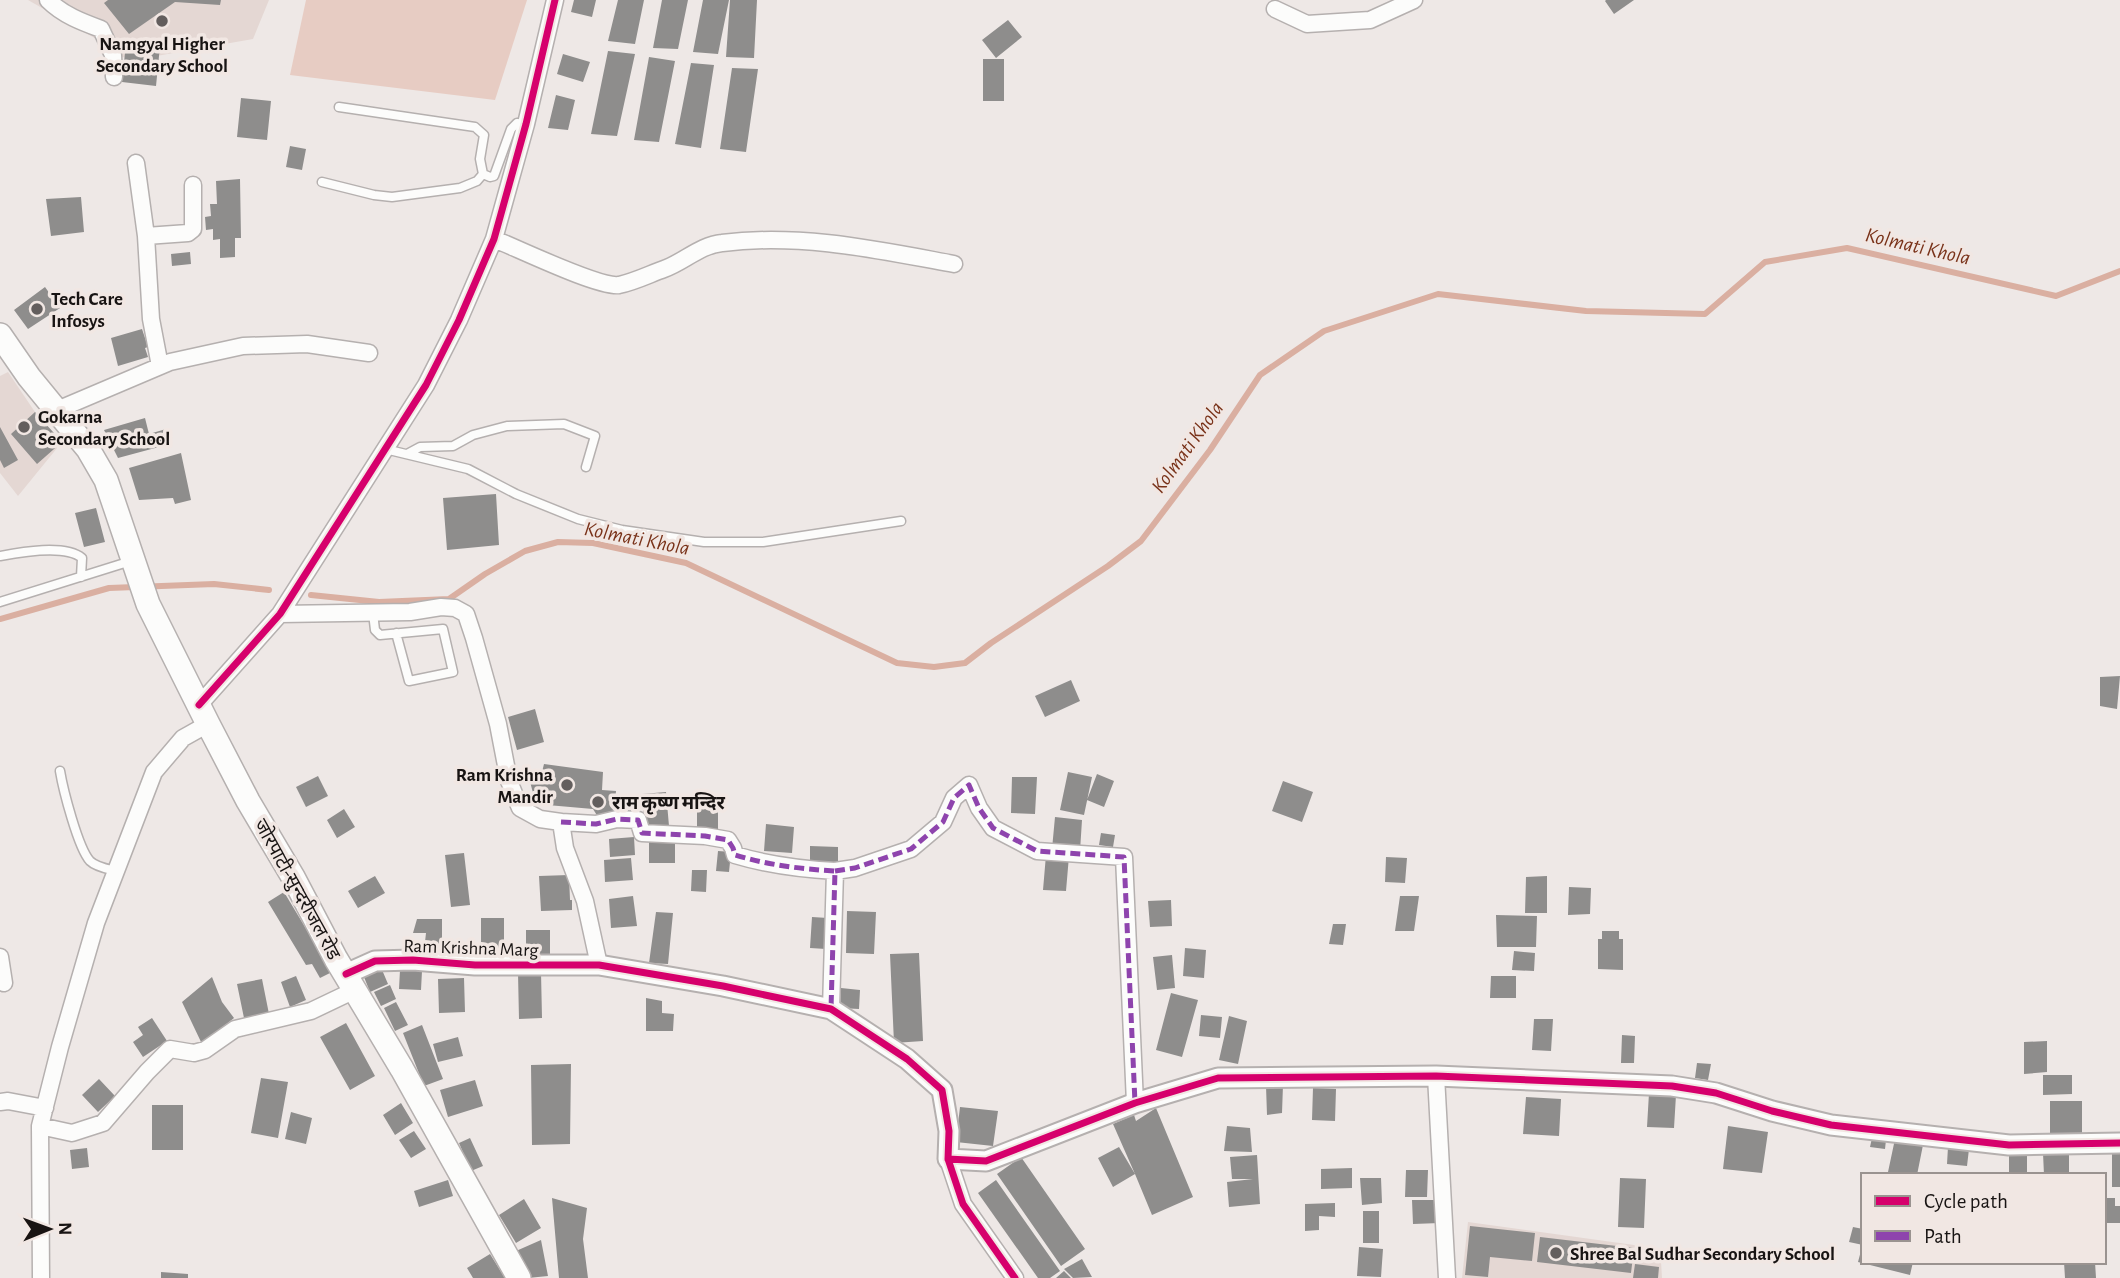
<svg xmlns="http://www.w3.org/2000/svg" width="2120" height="1278" viewBox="0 0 2120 1278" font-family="'Alegreya Sans','Noto Sans Devanagari',sans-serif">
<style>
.built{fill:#e4d7d3}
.green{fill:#e7ccc3}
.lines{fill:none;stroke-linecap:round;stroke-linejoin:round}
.stream{stroke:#daafa1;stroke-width:6}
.building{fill:#8e8d8c}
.service-casing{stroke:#b5b0af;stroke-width:11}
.minor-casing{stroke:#b5b0af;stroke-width:19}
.tertiary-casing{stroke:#b5b0af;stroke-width:23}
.secondary-casing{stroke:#b5b0af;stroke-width:26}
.service{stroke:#fcfcfb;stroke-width:8}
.minor{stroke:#fcfcfb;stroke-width:16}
.tertiary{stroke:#fcfcfb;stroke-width:19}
.secondary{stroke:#fcfcfb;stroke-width:23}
.quiet{stroke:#8e44ad;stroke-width:5;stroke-dasharray:10 5;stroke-linecap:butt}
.cycleway-casing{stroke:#f1e7e3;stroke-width:11}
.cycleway{stroke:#d6006c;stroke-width:7}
.poi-dot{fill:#635e5d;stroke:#f1e7e3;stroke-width:2.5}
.labels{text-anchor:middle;stroke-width:7;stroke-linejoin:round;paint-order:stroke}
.poi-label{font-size:19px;font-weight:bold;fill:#181413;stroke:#f1e7e3;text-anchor:start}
.street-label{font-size:19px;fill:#181413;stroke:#f1e7e3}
.water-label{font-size:21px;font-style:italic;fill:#793219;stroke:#f1e7e3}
</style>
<rect width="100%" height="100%" fill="#eee8e6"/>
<!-- built -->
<path class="built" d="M28,0h241l-16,39 -108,19 -30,-1 -17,-17z
M8,372l27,40 27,30 -44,54 -18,-23v-97z
M1468,1222l166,23 27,16 1,17h-200z"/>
<!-- green -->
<path class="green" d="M306,0h221l-32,100 -205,-25z"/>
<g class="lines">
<!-- stream -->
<path class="stream" d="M311,595l68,7 70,-3 36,-25 40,-23 33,-9 35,1 93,20 211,100 37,4 31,-4 26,-20 117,-77 33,-25 69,-91 50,-75 64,-44 114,-37 148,17 119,3 60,-52 82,-14 209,48 64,-25
M0,619l109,-31 105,-4 55,6"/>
</g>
<!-- building -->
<path class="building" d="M108,0h113l-1,5 -45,-3 -46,32 -25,-31z
M574,0h22l-4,17 -21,-5z
M618,0h26l-9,44 -27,-3z
M662,0h26l-10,49 -25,-1z
M703,0h26l-11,54 -25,-2z
M730,0h27l-3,58 -28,-1z
M1606,0h28l-20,14 -9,-13z
M1008,20l14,17 -26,21 -14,-18z
M126,43l34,3 -4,40 -34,-4z
M608,51l27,3 -18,82 -26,-2z
M563,54l27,8 -7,20 -26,-8z
M649,57l26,4 -16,81 -25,-2z
M983,59h21v42h-21z
M691,63l23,2 -13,83 -26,-4z
M732,68l26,1 -12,83 -26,-3z
M556,95l19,5 -7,30 -20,-2z
M241,98l30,3 -4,39 -30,-3z
M290,146l16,3 -4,21 -16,-3z
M240,179l1,59h-6v19l-15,1v-19l-7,1v-11l-7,1 -1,-13 6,-1 -1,-12h7l-1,-23z
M81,197l3,35 -33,4 -5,-37z
M190,252l1,12 -19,2 -1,-12z
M45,287l15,21 -32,21 -14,-19z
M142,329l6,18 -3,1 3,9 -30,9 -7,-28z
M35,412l27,30 -25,22 -26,-30z
M145,418l4,16 17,-5 4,15 -52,14 -14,-28z
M0,427l18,33 -14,8 -4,-8z
M181,453l10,47 -16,4 -2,-6 -34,2 -10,-32z
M496,494l3,51 -52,5 -4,-52z
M96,508l9,34 -21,5 -9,-34z
M2120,676l-3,33 -17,-3v-29z
M1071,680l9,21 -35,16 -10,-21z
M535,709l9,33 -27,8 -9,-33z
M544,764l59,8 -1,18 14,1 -2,24 -16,2 -5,-8 -57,-5 -7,-26 11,2z
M1068,772l24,5 -8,38 -24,-5z
M1097,774l17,7 -10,26 -17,-7z
M318,776l10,20 -22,11 -10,-20z
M1012,777h25l-2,37 -24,-1z
M1283,781l30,11 -11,30 -30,-11z
M666,792l3,34 -24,3 -3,-35z
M697,806h21v25h-21z
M344,809l11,18 -18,11 -10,-18z
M1055,817l27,3 -2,31 -28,-2z
M766,824l28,3 -2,26 -28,-2z
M1101,833l14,2 -2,12 -14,-2z
M634,837l1,18 -25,2 -1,-18z
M649,837h26v26h-26z
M810,846l28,1v20l-28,-1z
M718,851l13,1 -2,20 -13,-1z
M464,853l6,52 -19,2 -6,-52z
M1046,855l23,1 -3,35 -23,-1z
M1386,857l21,1 -2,25 -20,-1z
M631,858l2,22 -28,2 -1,-22z
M692,870h15l-1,22 -15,-1z
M569,875l1,25h2v10l-31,1 -2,-35z
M375,876l10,17 -27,15 -10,-17z
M1547,876v37h-22l1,-36z
M1569,887l22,1 -1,26 -22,1z
M284,892l48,80 -12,6 -8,-14 -6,1 -38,-63z
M633,896l4,30 -26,2 -2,-29z
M1400,896h19l-5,35h-19z
M1171,900l1,26 -22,1 -2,-26z
M847,911l29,1 -2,42 -28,-1z
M656,912l17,1 -5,51 -19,-1z
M1496,915l41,1 -1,31h-39z
M812,917l16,1 -2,31 -16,-1z
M481,918h23v36h-23z
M417,919h25v30l-18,2 2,-18h-13z
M1333,924h13l-3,21 -14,-1z
M526,930h24v30h-24z
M1602,931h17v8h4v31l-25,-1v-30h4z
M1185,948l21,2 -2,28 -21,-2z
M1514,951l21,2 -1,18 -22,-1z
M919,953l4,88 -29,2 -4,-89z
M1172,955l3,33 -18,2 -4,-33z
M380,965l8,19 -18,8 -8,-20z
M400,970l22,1 -1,19 -22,-1z
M541,972l1,46 -23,1 -1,-46z
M296,976l10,24 -16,7 -9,-25z
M1491,976h25v22h-26z
M212,977l10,25 12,16 -32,26 -20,-42z
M464,978l1,34 -26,1 -1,-34z
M262,979l7,35 -25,4 -7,-34z
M390,985l6,14 -15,7 -7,-14z
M841,988l19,2 -1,19 -19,-1z
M1171,993l27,7 -16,57 -26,-7z
M646,998l16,3v12l12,1 -1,17h-27z
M396,1002l12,23 -13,6 -11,-23z
M1201,1015l21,2 -2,21 -21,-2z
M1229,1016l18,5 -9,43 -19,-4z
M152,1018l15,23 -24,16 -10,-15 10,-7 -5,-8z
M1534,1019h19l-2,32 -19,-1z
M346,1023l29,53 -25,14 -30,-53z
M422,1025l21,54 -19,7 -21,-53z
M1622,1035l13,1 -1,27h-13z
M458,1037l5,19 -25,6 -5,-18z
M2047,1041v31l-23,2v-32z
M1697,1063l14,1 -3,16 -13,-2z
M571,1064l-1,80 -38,1 -1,-80z
M2043,1075h29v19l-29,1z
M261,1078l27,4 -10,56 -27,-5z
M99,1079l16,17 -17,16 -16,-17z
M475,1080l8,26 -35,11 -8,-27z
M1283,1085l-1,28 -15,2 -1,-29z
M1313,1088l23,1 -1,32 -23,-1z
M1649,1093l27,2 -2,33 -27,-1z
M1526,1097l35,2 -2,37 -36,-2z
M2050,1101h32v34l-32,-1z
M401,1103l12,20 -18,12 -12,-20z
M152,1105h31v45h-31z
M960,1107l38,4 -5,35 -37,-4z
M1156,1108l37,89 -41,18 -17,-41 -22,13 -15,-29 21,-11 16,27 -22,-50 21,-9 2,6z
M291,1112l21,6 -6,26 -21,-5z
M1227,1126l23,2 2,24 -28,-1z
M1728,1126l40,6 -6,41 -39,-4z
M414,1131l12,18 -15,9 -12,-18z
M470,1138l13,28 -12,5 -12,-28z
M1872,1138l14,2 -1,9 -15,-2z
M1895,1139l28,6 -6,30 -29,-3z
M1948,1147l21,2 -2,17 -20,-2z
M87,1148l2,19 -17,2 -2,-19z
M2027,1152v20h14v3h-17v-3l-15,1v-20z
M2069,1152v23h-25l-1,-22z
M2112,1152h8v35h-8z
M1257,1155l3,49 -31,3 -2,-25 26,-3h-21l-2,-22z
M1021,1157l64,92 -24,17 -64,-92z
M1352,1168v20l-31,1v-20z
M1406,1170h22l-1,27h-22z
M1360,1178h21l1,25 -20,2z
M1620,1178l26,1 -2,49 -26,-1z
M448,1180l5,16 -34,11 -5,-16z
M996,1180l64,91 -10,7h-12l-60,-85z
M552,1198l35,10 -4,31 5,39h-29z
M2104,1198h11v8h5v17h-16z
M524,1199l17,29 -25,15 -17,-28z
M1412,1200h27l1,23 -27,1z
M1335,1203v14l-16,-1v14l-14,1v-27z
M1363,1211h16v32h-16z
M1470,1226l65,7 -3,28 -42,-4 -2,20 -23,-2z
M1853,1227l10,2v16l-14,-3z
M1540,1237l94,11 -3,25 -94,-11z
M541,1240l7,36 -20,2 -12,-27z
M1359,1247l24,2 -2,28 -24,-1z
M1862,1247l1,15h50l-3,13 -52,-13z
M490,1254l15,24h-32l-6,-10z
M1082,1259l10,18 -19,1 -9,-9z
M2064,1262h31l1,16h-31z
M1635,1264l24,3 -1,11h-25z
M1064,1271l7,7h-15z
M161,1272l27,2v4h-27z"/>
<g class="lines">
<!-- service casing -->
<g class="service-casing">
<path id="service" d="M339,107l136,20 9,8 -4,24 3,15 7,3 4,-1 17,-47 6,-6 9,1
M322,182l52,13 18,2 68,-9 17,-7 6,-7
M385,449l83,20 48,25 62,25 44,11 82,12h59l138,-21
M407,454l13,-7 33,-1 20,-11 34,-9 57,-2 31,12 -9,31
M0,556c21,-4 65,-12 82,2l-1,19
M0,602l131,-41
M373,613l2,17 5,5 63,-6 10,43 -44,9 -13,-48
M60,771c3,18 18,77 30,90 6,6 18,8 26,10"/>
</g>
<!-- minor casing -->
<g class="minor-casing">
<path id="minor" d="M48,0c15,15 34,22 53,29l12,26 1,22
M1275,9l32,15 63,-4 44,-20
M136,163l10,73 5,83 9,47
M146,236l42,-3 5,-4v-44
M494,239c23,9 105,49 125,46 15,-3 31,-11 45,-16 20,-7 36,-24 58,-26 78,-10 156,7 232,21
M57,410l113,-48 73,-16 64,-2 62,9
M280,614l130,-2 31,-5 14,1 11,6 8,24 24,86 11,57 11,27 20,11 21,3 4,26 20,53 14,64
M199,705l81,-91 146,-229 33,-65 35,-81 32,-115 29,-124
M561,822l35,2 21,-5 21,1 4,13 63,3 23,4 5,8 2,7c33,10 65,14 100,16l-4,138
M835,871l20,-3 56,-19 32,-27 11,-24 15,-13 10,23 14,20 44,23 87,6 11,246
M0,957l4,26
M1436,1076l11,202
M0,1102l8,-1 37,7
M40,1126l32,7 31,-10 44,-51 23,-23 24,4 11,-3 30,-21 76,-18 44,-21
M948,1159l15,45 52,74
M41,1278l-1,-152 20,-79 36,-124 58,-151 29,-34 25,-14"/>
</g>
<!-- tertiary casing -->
<g class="tertiary-casing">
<path id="tertiary" d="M346,974l29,-13 38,-1 62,5h124l124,21 108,23 76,50 35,31 7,41 -1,28 38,2 149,-58 83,-25 218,-2 236,10 44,7 56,18 59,14 178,20 111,-2"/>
</g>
<!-- secondary casing -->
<g class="secondary-casing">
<path id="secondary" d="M0,335l29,42 59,72 18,31 42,124 60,120 40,77 45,76 43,82 66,110 117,209"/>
</g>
<!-- service -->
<use href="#service" class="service"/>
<!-- minor -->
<use href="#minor" class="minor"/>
<!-- tertiary -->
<use href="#tertiary" class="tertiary"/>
<!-- secondary -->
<use href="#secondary" class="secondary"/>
<!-- quiet -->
<path class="quiet" d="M561,822l35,2 21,-5 21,1 4,13 63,3 23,4 5,8 2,7c33,10 65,14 100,16l-4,138
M835,871l20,-3 56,-19 32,-27 11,-24 15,-13 10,23 14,20 44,23 87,6 11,246"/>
<!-- cycleway casing -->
<g class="cycleway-casing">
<path id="cycleway" d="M199,705l81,-91 146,-229 33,-65 35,-81 32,-115 29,-124
M346,974l29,-13 38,-1 62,5h124l124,21 108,23 76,50 35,31 7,41 -1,28 15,45 52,74
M948,1159l38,2 149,-58 83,-25 218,-2 236,10 44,7 56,18 59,14 178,20 111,-2"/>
</g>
<!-- cycleway -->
<use href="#cycleway" class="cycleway"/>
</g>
<!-- markers -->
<g class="poi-dot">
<circle cx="162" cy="21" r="7"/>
<circle cx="37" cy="309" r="7"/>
<circle cx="24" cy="427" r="7"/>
<circle cx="567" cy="785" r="7"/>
<circle cx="598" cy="802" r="7"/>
<circle cx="1556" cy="1253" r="7"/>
</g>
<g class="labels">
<!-- poi labels -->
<g class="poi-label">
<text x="162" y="50" text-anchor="middle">Namgyal Higher<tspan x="162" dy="22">Secondary School</tspan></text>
<text x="51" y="305">Tech Care<tspan x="51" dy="22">Infosys</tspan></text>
<text x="38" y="423">Gokarna<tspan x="38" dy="22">Secondary School</tspan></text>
<text x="553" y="781" text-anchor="end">Ram Krishna<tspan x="553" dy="22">Mandir</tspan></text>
<text x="612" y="809">राम कृष्ण मन्दिर</text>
<text x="1570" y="1260">Shree Bal Sudhar Secondary School</text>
</g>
<!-- street labels -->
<g class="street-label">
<text transform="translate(298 889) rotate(61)" y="7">जोरपाटी-सुन्दरीजल रोड</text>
<text transform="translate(471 947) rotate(2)" y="7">Ram Krishna Marg</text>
</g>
<!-- water labels -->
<g class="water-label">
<text transform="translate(1918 246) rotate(13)" y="7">Kolmati Khola</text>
<text transform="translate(1187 447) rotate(-54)" y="7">Kolmati Khola</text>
<text transform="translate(637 538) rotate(11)" y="7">Kolmati Khola</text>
</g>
</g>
<!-- legend -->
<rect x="1861" y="1173" width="245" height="91" fill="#f1e7e3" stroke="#9a9390" stroke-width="2"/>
<rect x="1875" y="1196" width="35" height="10" fill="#d6006c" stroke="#9a9390" stroke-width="2"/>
<text x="1924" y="1208" font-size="21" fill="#181413">Cycle path</text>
<rect x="1875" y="1231" width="35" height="10" fill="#8e44ad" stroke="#9a9390" stroke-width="2"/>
<text x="1924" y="1243" font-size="21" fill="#181413">Path</text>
<!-- north arrow -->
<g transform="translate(49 1229) rotate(89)" stroke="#f1e7e3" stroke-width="5" paint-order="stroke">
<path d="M0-5L12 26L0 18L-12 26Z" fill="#181413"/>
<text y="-10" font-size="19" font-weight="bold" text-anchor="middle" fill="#181413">N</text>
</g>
</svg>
